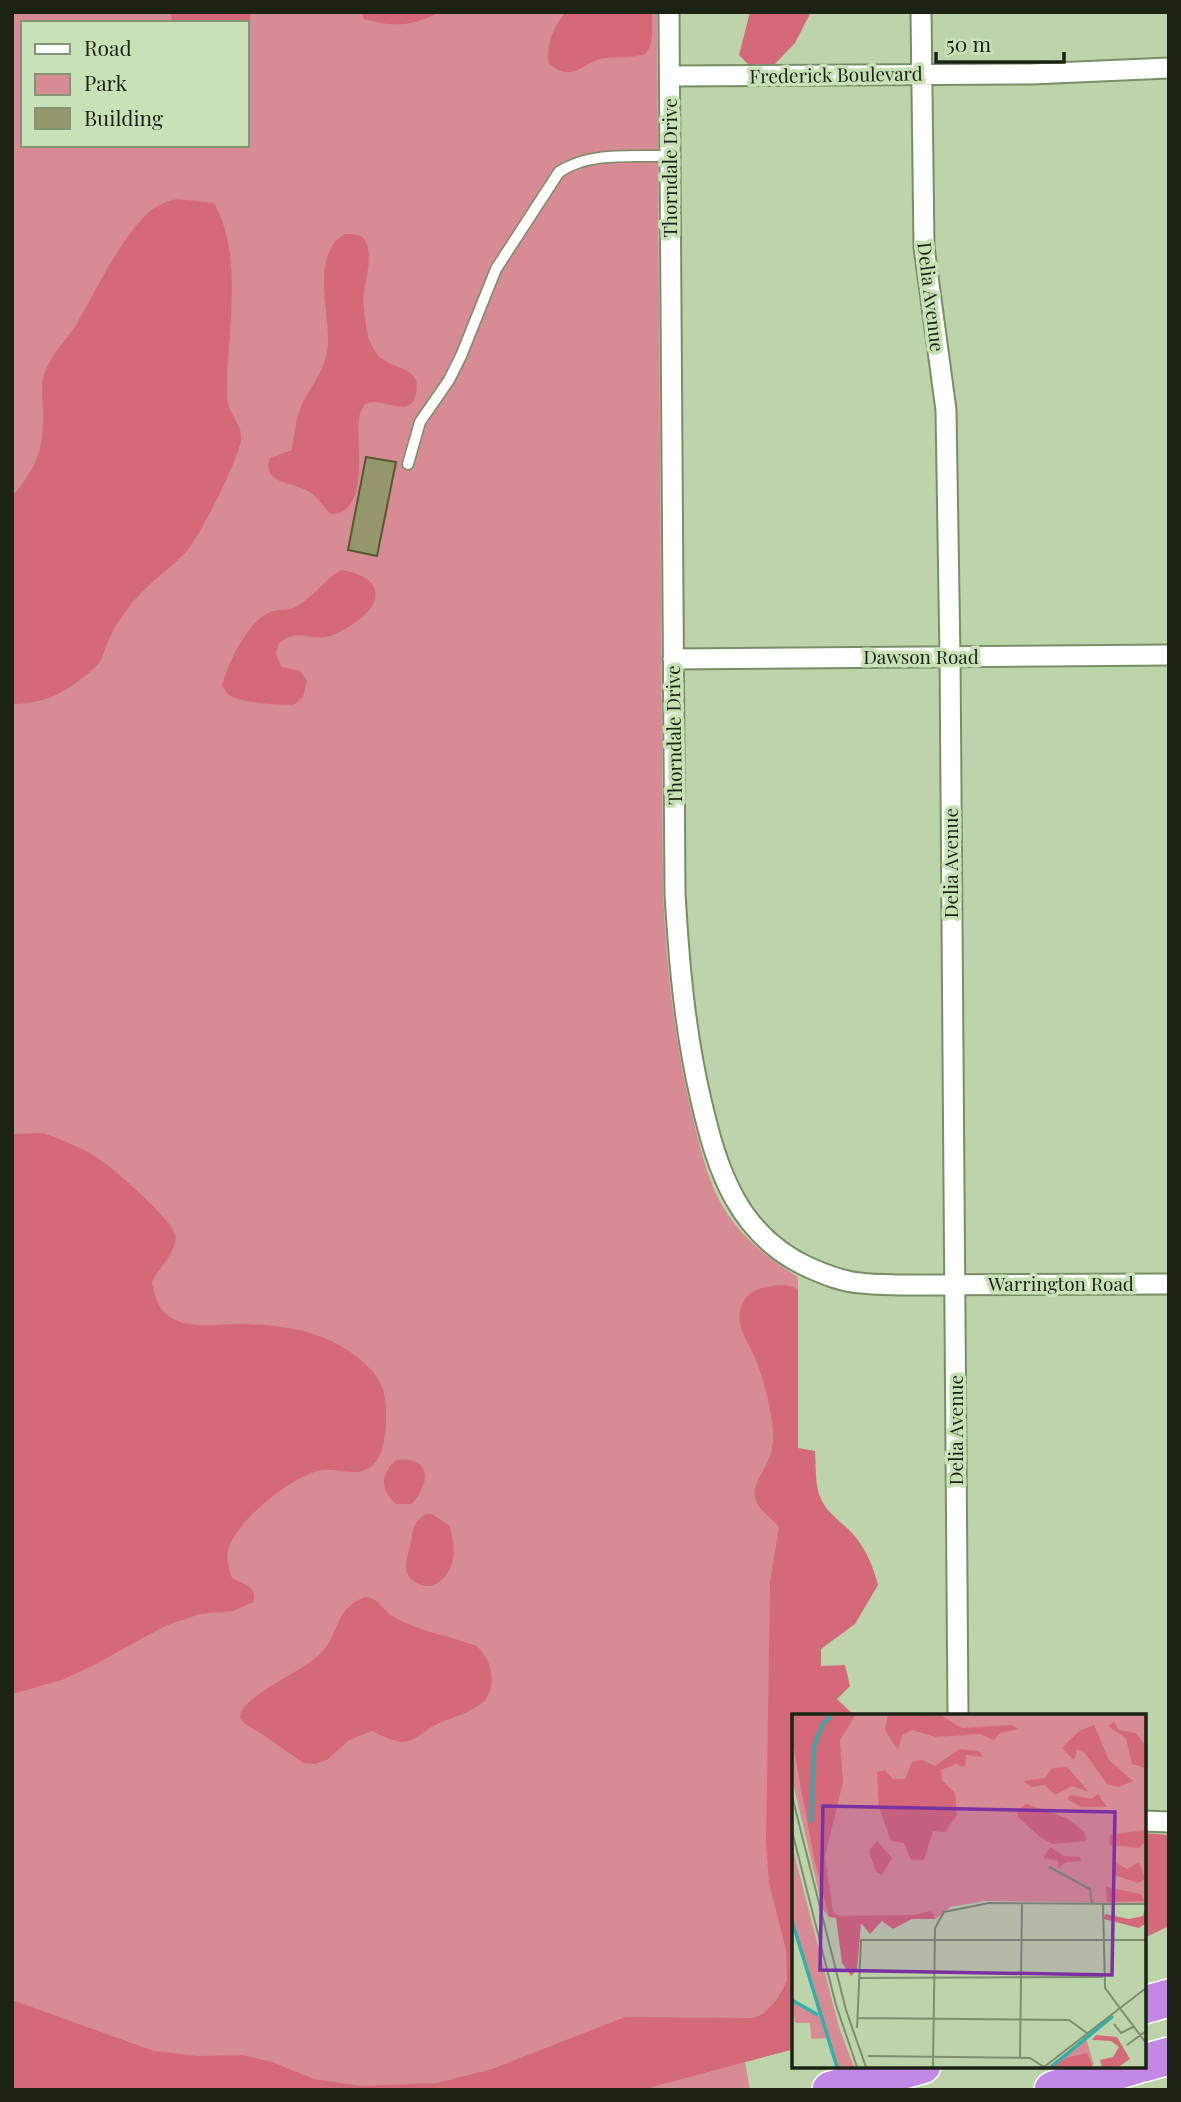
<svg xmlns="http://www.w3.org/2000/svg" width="1181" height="2102" viewBox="0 0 1181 2102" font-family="'Playfair Display',serif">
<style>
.green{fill:#d78c95;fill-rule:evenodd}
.forest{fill:#d4697a}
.building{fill:#95986c;stroke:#56582e;stroke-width:2}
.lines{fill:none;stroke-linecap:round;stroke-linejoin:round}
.service-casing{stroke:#788e66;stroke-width:13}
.minor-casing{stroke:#788e66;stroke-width:23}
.motorway-casing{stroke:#fff;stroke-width:40}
.service{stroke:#fff;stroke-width:10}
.minor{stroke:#fff;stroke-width:19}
.motorway{stroke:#c288e5;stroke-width:37}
.labels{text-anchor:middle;stroke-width:7;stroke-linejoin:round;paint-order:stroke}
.street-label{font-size:19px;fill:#1b2414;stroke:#c9e1b7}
.inset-river{fill:none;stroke:#2eb1ac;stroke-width:3.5}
.inset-road{fill:none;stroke:#7c8e6e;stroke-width:2}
.view{fill:#7c31a3;fill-opacity:0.15;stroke:#7c31a3;stroke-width:3.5}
.inset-edge{fill:none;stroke:#1b2414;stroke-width:3.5}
</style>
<rect width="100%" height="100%" fill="#bdd4aa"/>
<!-- green -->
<path class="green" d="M12,12h645l6,877c3,79 12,157 31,234 8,31 15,63 33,90 18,28 44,47 71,64l-1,438h-3v334l-49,13 5,28h-593l-145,-38zM23,23h224v122h-224z"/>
<!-- forest -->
<path class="forest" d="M171,12h80l-4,21v-10h-75z
M361,12h80c-31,14 -44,16 -77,7z
M566,12h86v24l-2,11 -5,7c-13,4 -26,3 -39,4 -25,3 -30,26 -57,6 -4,-18 5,-39 17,-52z
M750,12h61l-16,31 -21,22 -21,4 -14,-14z
M178,199l36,4c31,54 12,134 13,194 0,16 17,28 14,44 -4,21 -42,98 -57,113 -19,19 -41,33 -57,56 -9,11 -16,23 -21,37 -2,4 -3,10 -6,14 -4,7 -13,13 -19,18 -20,17 -43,25 -69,25v-208c26,-28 32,-50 31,-87 0,-13 -3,-26 2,-37 6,-19 22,-32 32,-49 20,-34 44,-86 73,-112 9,-7 17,-10 28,-12z
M344,234c7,0 15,-1 20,5 10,13 2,38 0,53 -1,8 0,18 1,26 1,13 4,26 12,36 14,17 46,11 39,40 -1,6 -4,10 -9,12 -12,4 -25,-8 -42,-2 -3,5 -6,10 -6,16 -3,24 11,94 -28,94 -8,-6 -11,-15 -20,-21 -14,-11 -51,-8 -41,-35l22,-8c2,-15 4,-33 11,-48 11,-20 24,-35 25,-60 1,-32 -17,-86 16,-108z
M341,570c9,1 18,4 26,9 7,5 9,11 8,19 -1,15 -35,37 -49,39 -20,3 -27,-9 -47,6l-3,10 5,14 19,4 7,10 -4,16 -9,8c-15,0 -53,-2 -65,-10 -2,-1 -5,-7 -7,-9 5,-21 25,-63 46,-73 10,-5 21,-1 31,-8 16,-10 26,-26 42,-35z
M43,1133c18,6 34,13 50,22 15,8 79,64 82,79 4,16 -16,34 -23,48 3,16 7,31 24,38 17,8 40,5 59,4 42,0 87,5 121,32 12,10 24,21 28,37 4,19 4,64 -15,75 -14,9 -32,0 -47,2 -29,5 -83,49 -93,77 -3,10 -1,20 3,31 10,6 26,8 21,24l-20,9 -33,3 -35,12 -71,39 -32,15 -50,14v-560z
M786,1285l12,4v159l17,3c1,13 0,31 4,43 6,17 16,23 28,34 16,14 26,37 31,57l-23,39 -34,25v17l24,-1 5,21 -13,13 17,16h-60v334l-153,41h-629v-90l142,51 44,5 45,-1 29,7 42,17 47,7 76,-3 55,-14 133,-52 128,1 8,-3 6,-5 11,-12 9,-17 -1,-31 -17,-67 -3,-41 4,-259 9,-56c-6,-7 -19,-17 -22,-24 -8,-17 7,-30 12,-45 5,-12 5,-25 3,-37 -3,-21 -9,-44 -17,-63 -7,-18 -20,-30 -14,-51 6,-20 27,-21 45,-22z
M396,1460c36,-3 35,21 16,44h-16c-16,-14 -16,-30 0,-44z
M426,1514h6l18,12c2,10 5,22 3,33 -3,16 -17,33 -34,25 -5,-2 -10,-6 -12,-11 -3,-8 1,-18 3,-27 3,-15 2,-24 16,-32z
M366,1597c14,2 16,12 26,19 25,15 58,20 85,30 8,9 13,16 14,28 5,35 -30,39 -54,50 -11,5 -21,17 -34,18 -10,0 -22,-7 -31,-11l-23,9 -22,20 -12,4 -12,-1 -38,-27 -20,-12 -5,-6 1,-6c14,-23 58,-38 79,-58 20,-19 14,-47 46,-57z
M1144,1833l25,2v91l-25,12z"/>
<!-- building -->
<path class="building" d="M366,457l30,5 -19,94 -29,-6z"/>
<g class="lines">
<!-- service casing -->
<g class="service-casing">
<path id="service" d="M408,464l12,-42 29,-42 12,-24 35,-87 63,-97c31,-21 75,-15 111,-16"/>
</g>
<!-- minor casing -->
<g class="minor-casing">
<path id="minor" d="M669,12l6,881c4,70 10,139 26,207 16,70 37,136 109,168 16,7 33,14 51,15 12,2 25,1 37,2l271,-1
M921,12l3,235 22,163 4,247 8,1058
M671,76l360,-2 138,-6
M673,659l496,-4
M1144,1821l25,1"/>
</g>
<!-- motorway casing -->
<g class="motorway-casing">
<path id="motorway" d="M1144,2005l25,-7
M1144,2063l25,-7
M831,2090l91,-25
M1053,2090l83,-25"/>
</g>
<!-- service -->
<use href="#service" class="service"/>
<!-- minor -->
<use href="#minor" class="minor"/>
<!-- motorway -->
<use href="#motorway" class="motorway"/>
</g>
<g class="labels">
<!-- street labels -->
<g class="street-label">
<text transform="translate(836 75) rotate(-1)" y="7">Frederick Boulevard</text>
<text transform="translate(670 168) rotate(-90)" y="7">Thorndale Drive</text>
<text transform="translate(931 297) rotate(83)" y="7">Delia Avenue</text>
<text x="921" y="664">Dawson Road</text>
<text transform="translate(674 735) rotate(-91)" y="7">Thorndale Drive</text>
<text transform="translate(951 863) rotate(-90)" y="7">Delia Avenue</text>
<text x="1061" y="1291">Warrington Road</text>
<text transform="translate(956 1430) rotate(-90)" y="7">Delia Avenue</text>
</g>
</g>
<!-- overview -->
<g transform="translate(792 1714)">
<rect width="354" height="354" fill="#bdd4aa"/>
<path d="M56,0h297v189l-161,-2 -34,6 -14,12 -107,-2 -6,-7 -31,-131v-39l27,138 14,-135zM1,135l46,178 15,40h-19l-6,-29 -18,1 -1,-16h-15l-3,-23 27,16 -27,-95zM294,324l8,27 -47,2z" fill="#d78c95"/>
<path d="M0,0h64l-16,26 3,42 -18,74 8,56 7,4 75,-1 15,-4 4,3v5h-22l-19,10 -11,-8 -12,13 -9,-11 -4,47 -6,6 -9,-13 -6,-45 -7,-1 -15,-59 -22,-118zM96,0l54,2 20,12 50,-3 6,4 -18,4 -6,7 -14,-6 -44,3 -24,-7 -10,5 -4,15 -13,-20zM322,8l5,8 17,3 9,12v23l-13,-4 -6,-26 -18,-12zM302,11l15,35 24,21 -14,6 -12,-3 -23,-32 -7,-2 -3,10 -12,-12 17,-17zM167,35l20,2 4,6 -17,-2 -1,12 -9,-3 -15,6 1,10 13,13 2,22 -12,17 -12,-1 -9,29h-13l-7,-17 -13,-2 -12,-34 -2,-35 8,-2 8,9h12l7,-17 10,-2 13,6zM275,53l22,25 -17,-6 -17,9 -10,-10 -14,2 -8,-6 22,-3 7,-10zM306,80l9,13h-26l-14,-8 4,-4 20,4zM234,90l40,14 19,14 1,9 -33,3 -13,-7 -22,-20 -1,-6zM353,116v12l-6,6 -30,-3 1,-10zM85,127l15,17 -10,17 -6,-3 -7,-21zM258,133l14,9 16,1 1,4 -15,1 -7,6 -1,-7 -15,-3zM321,147l14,8 12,-7 6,17 -7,4 -24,-8zM314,173l35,7 3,7 -37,1zM353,195v15l-6,4 -35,-9 1,-5 24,5 14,-3zM304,321l21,2 13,22 -10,7 -18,1 -2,-7 13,-3 6,-10 -8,-6 -19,-1zM295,339l6,14h-42l15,-9z" fill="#d4697a"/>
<path class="inset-river" d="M19,108l3,-76 9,-22 9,-10M0,207l45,146M0,286l26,15M259,353l62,-51"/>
<path class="inset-road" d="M0,82l54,214 20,57M0,117l44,174 21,62M257,153l41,22 2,15M311,190l2,84 41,55M67,264l244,-1M0,290v35M65,304l212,2 18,13M322,310l7,9 12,-6M65,314l4,-88h285M335,331l19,-14M76,342l162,2 14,9 102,-79M228,343l2,-154M141,353l2,-139 9,-16 45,-9 157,1"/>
<path class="view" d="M31,92l292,6 -3,163 -292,-5z"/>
<rect width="354" height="354" class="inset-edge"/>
</g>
<!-- border -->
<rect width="1181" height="2102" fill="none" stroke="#1b2414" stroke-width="28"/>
<!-- legend -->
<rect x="21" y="21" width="228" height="126" fill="#c9e1b7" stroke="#839576" stroke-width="2"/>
<rect x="35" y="44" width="35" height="10" fill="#ffffff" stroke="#839576" stroke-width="2"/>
<text x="84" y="56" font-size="21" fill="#1b2414">Road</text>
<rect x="35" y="74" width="35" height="21" fill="#d78c95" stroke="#839576" stroke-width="2"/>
<text x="84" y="91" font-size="21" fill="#1b2414">Park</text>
<rect x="35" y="108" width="35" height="21" fill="#95986c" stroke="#839576" stroke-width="2"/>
<text x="84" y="126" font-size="21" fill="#1b2414">Building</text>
<!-- scale -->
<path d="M936 52v10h128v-10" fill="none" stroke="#1b2414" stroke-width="3.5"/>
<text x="946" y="52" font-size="21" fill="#1b2414" stroke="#c9e1b7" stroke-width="5" paint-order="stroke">50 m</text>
</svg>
